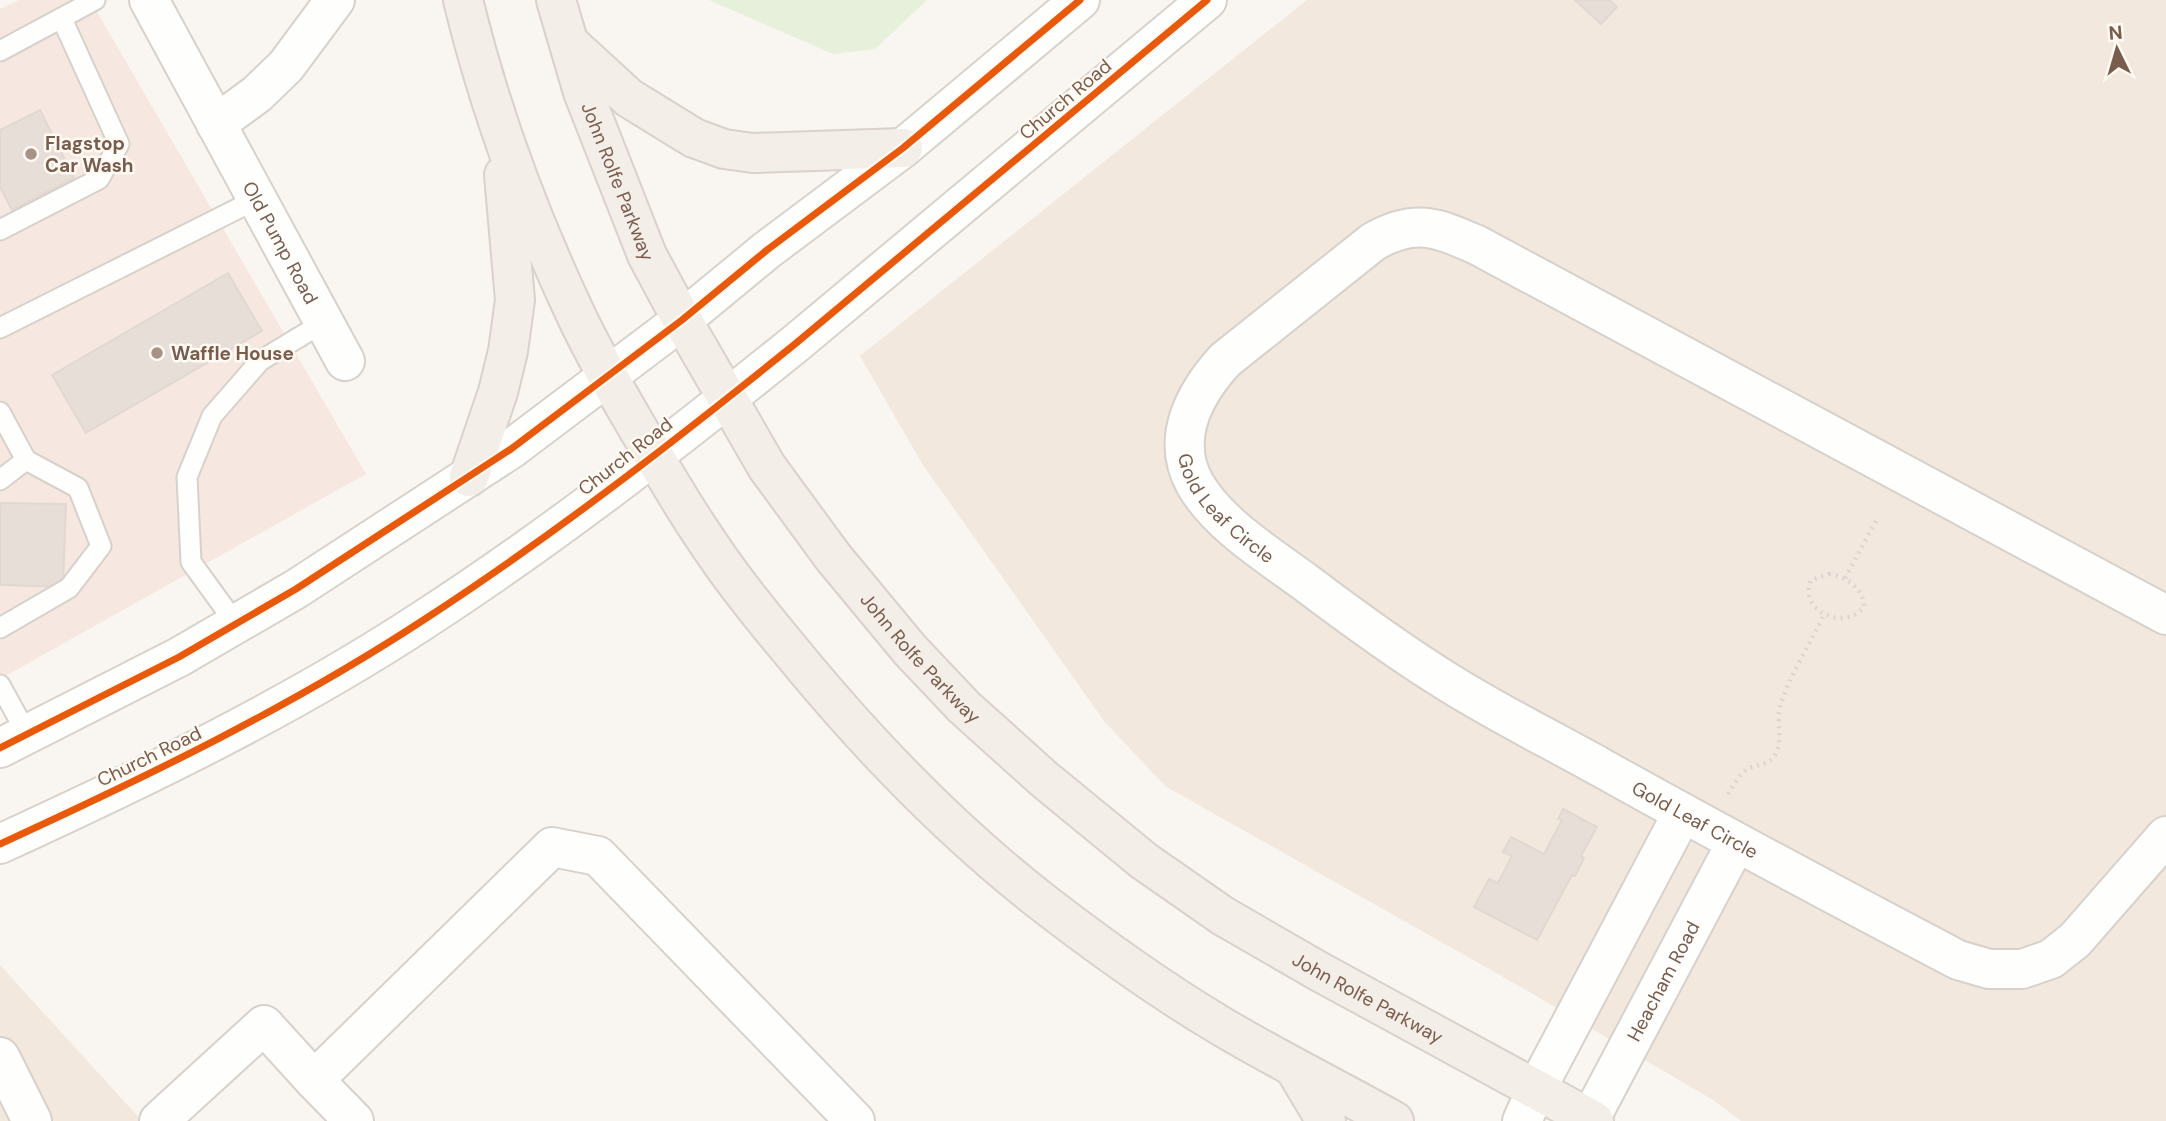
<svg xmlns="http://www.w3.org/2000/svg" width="2166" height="1121" viewBox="0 0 2166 1121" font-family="'DM Sans',sans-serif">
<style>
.residential{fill:#f2e8de}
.commercial{fill:#f6e8e1}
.green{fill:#e7f0db}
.building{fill:#e6ded7;stroke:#e2d8d2;stroke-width:2}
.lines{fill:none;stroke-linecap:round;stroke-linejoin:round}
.service-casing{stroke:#d7d1cb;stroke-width:23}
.minor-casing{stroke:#d7d1cb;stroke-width:42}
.secondary-casing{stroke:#d9d2cb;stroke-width:42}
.primary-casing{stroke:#dad1cc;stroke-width:42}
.path{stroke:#dcd5d0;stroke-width:4.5;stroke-dasharray:2 5;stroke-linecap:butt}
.service{stroke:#fefefd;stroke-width:19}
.minor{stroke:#fefefd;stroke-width:38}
.secondary{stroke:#fefefd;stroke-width:38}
.primary{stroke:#f3eee8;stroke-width:38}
.cycleway-casing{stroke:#fffaf3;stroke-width:11}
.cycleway{stroke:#e8590c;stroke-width:7}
.poi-dot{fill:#a69286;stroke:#fffaf3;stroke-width:2.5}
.labels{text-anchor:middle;stroke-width:5;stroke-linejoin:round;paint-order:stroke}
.street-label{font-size:19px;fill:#7a5c4d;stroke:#fffaf3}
.poi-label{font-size:19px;font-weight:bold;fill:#7a5c4d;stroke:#fffaf3;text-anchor:start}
</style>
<rect width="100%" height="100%" fill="#f9f5f0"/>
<!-- residential -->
<path class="residential" d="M1307,0h859v1121h-425l-28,-21 -192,-113 -356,-201 -61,-65 -181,-256 -63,-109z
M0,965l142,156h-142z"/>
<!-- commercial -->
<path class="commercial" d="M19,0h71l276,474 -366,205v-670z"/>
<!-- green -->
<path class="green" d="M709,0h218l-52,49 -42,5z"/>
<!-- building -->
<path class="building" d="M1575,0h34l8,7 -16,17z
M40,110l34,68 -62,32 -12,-23v-57z
M228,273l34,58 -176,102 -34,-58z
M0,503l66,1 -3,83 -63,-2z
M1563,809l34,18 -16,29 3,2 -9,18 -3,-1 -35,65 -63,-33 15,-28 9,4 14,-27 -9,-4 8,-15 33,17 18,-34 -4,-1z"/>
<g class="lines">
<!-- service casing -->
<g class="service-casing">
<path id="service" d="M0,51l95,-51
M0,230l99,-51 20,-35 -57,-125
M0,328l257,-129
M0,412l26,48 52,28 23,58 -32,42 -69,40
M0,480l26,-20
M236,624l-45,-62 -4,-85 25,-61 48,-55 64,-39
M0,685l27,49"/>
</g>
<!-- minor casing -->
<g class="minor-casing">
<g id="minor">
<path id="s1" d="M149,0l196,361"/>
<path d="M216,124l41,-30 29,-28 49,-66"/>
<path id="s2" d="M2166,615l-689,-370c-41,-18 -63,-27 -104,-3l-148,118c-31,34 -55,79 -30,124 23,40 73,71 110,98 45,34 90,67 138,97 50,32 105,59 157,88 118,66 238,130 358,193l31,9h33l29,-10 24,-19 91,-104"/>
<path d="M0,1057l32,64"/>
<path d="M1537,1088l145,-274"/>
<path id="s3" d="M1590,1119l146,-276"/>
<path d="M159,1121l105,-96 50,55"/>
<path d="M354,1121l-40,-41 238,-233 46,9 257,265"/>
</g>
</g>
<!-- secondary casing -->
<g class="secondary-casing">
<path id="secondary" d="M0,748l179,-91 117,-68 215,-140 171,-129 85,-70 136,-102 177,-148
M0,844c146,-67 291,-137 425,-225 129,-84 251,-179 370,-275l412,-344
M1522,1121l15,-33"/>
</g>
<!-- primary casing -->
<g class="primary-casing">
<g id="primary">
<path d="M463,0c26,107 65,213 112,313 20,43 45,85 69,126 33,57 67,113 108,164 17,22 35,43 53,65 71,85 149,165 236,233 58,45 118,88 180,125 57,34 116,63 173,95"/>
<path id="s4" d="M556,0l27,92 44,112 20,51 35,65 85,147 66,90 77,93 54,57 80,72 100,82 79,55 97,56 274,149"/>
<path d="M569,43l60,55 65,40 30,11 29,4 150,-5"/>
<path d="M469,477l29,-85 10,-41 7,-51 -11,-125"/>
<path d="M1295,1069l31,52"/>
</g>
</g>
<!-- path -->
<path class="path" d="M1829,574c17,2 35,15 35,33 -19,24 -66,5 -53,-27z
M1845,578l32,-59
M1728,794c6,-9 11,-20 20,-25 9,-6 21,-3 27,-14 9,-16 1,-32 5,-48 7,-26 31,-66 44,-92"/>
<!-- service -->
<use href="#service" class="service"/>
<!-- minor -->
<use href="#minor" class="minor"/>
<!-- secondary -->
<use href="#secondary" class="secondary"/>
<!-- primary -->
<use href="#primary" class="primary"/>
<!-- cycleway casing -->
<g class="cycleway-casing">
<path id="cycleway" d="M0,748l179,-91 117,-68 215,-140 171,-129 85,-70 136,-102 177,-148
M0,844c146,-67 291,-137 425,-225 129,-84 251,-179 370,-275l412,-344"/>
</g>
<!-- cycleway -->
<use href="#cycleway" class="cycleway"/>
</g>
<!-- markers -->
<g class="poi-dot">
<circle cx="31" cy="154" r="7"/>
<circle cx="157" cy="353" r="7"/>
</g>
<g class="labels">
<!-- street labels -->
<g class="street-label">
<text transform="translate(1065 99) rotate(-40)" y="7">Church Road</text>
<text dy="7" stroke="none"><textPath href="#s4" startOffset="192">John Rolfe Parkway</textPath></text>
<text dy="7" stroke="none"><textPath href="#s1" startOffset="276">Old Pump Road</textPath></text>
<text transform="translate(625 456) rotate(-38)" y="7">Church Road</text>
<text dy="7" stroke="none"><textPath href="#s2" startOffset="1256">Gold Leaf Circle</textPath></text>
<text dy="7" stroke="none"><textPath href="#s4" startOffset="760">John Rolfe Parkway</textPath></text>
<text transform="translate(149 756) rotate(-26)" y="7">Church Road</text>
<text dy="7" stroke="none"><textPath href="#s2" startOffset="1824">Gold Leaf Circle</textPath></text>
<text dy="7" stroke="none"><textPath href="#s3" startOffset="156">Heacham Road</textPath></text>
<text dy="7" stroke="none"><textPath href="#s4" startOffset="1325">John Rolfe Parkway</textPath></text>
</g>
<!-- poi labels -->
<g class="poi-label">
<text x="45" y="150">Flagstop<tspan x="45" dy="22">Car Wash</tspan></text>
<text x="171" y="360">Waffle House</text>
</g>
</g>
<!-- north arrow -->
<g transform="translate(2117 49) rotate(355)" stroke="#fffaf3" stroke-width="5" paint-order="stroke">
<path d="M0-5L12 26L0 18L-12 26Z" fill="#7a5c4d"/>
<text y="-10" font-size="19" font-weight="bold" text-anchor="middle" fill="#7a5c4d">N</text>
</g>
</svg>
